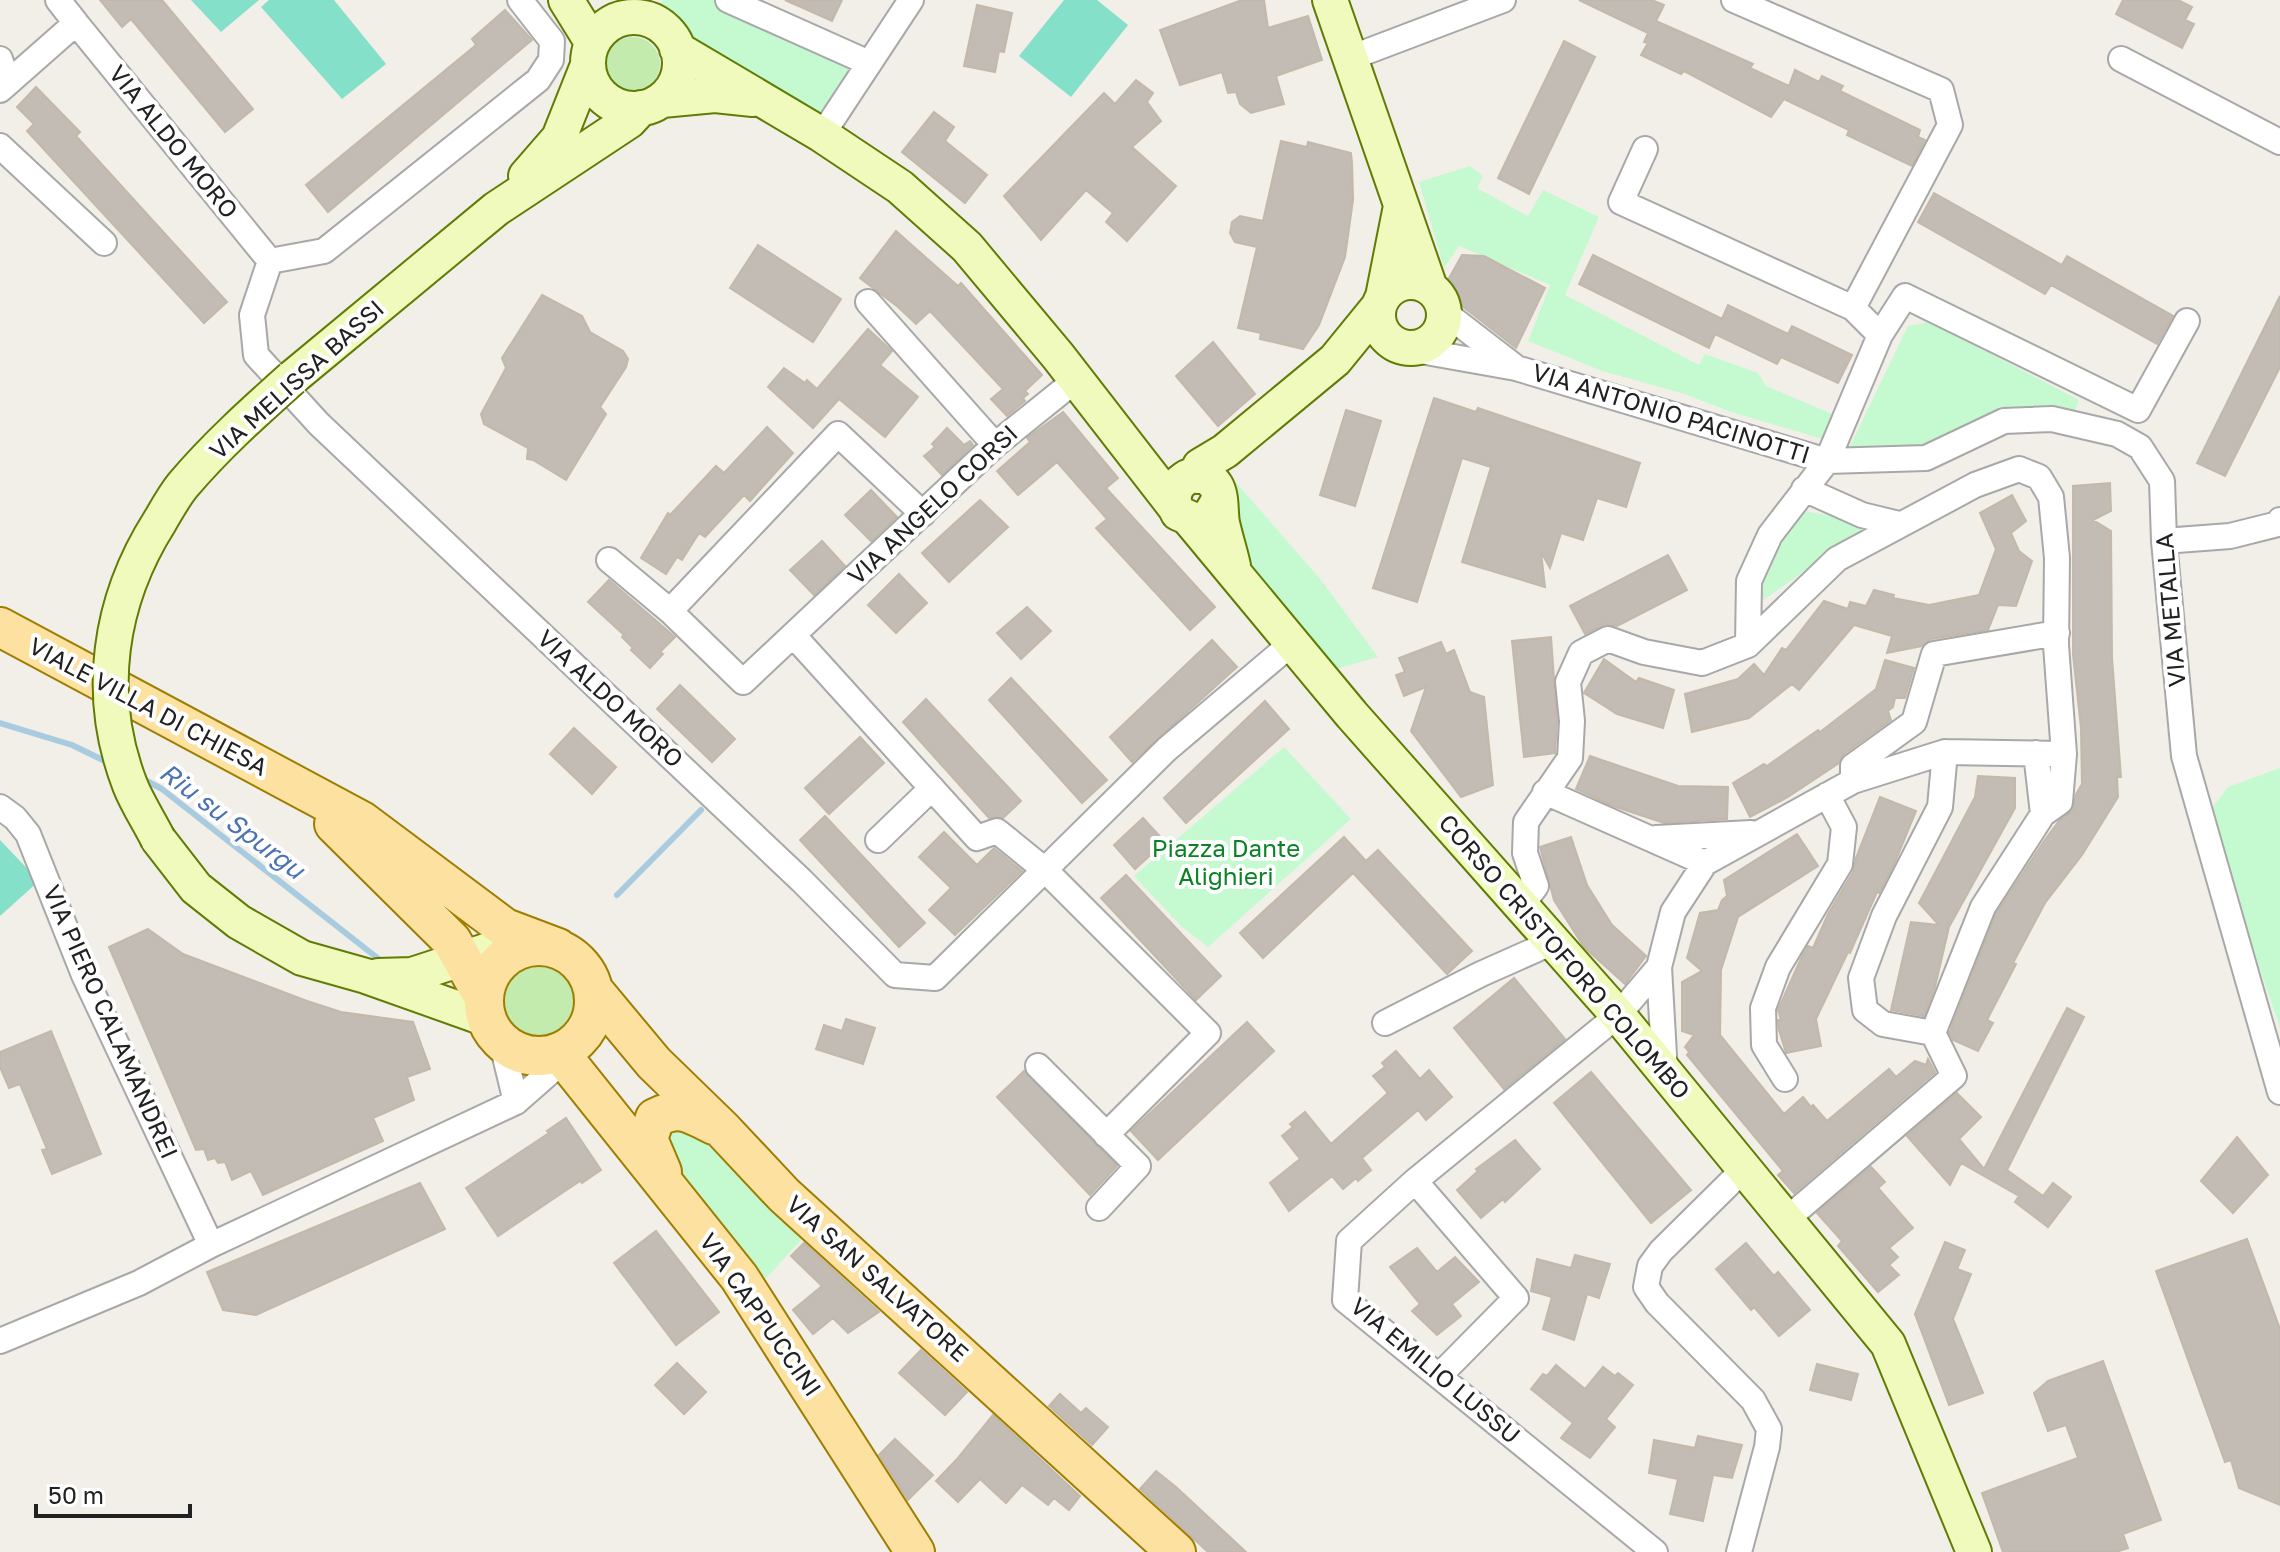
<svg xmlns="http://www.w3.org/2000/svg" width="2280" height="1552" viewBox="0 0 2280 1552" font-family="'Golos Text',sans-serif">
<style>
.grass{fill:#c4ebae}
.park{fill:#c5fad1}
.pitch{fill:#85e0c9}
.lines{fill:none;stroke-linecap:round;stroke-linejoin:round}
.stream{stroke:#a8cbdf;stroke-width:6}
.building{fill:#c2bcb4;stroke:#c3b8a9;stroke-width:2}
.street-casing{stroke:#a8a8a8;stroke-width:28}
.secondary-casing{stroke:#607c04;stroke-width:38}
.primary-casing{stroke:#9e7e00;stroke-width:42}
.street{stroke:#fff;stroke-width:24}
.secondary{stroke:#effabc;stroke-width:34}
.primary{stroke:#fde1a1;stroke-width:38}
.secondary-bridge-casing{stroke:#607c04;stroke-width:38;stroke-linecap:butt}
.secondary-bridge{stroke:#effabc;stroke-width:34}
.labels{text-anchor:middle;stroke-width:8;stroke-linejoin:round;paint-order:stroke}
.street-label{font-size:24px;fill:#212121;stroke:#fff}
.park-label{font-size:24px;fill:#0b8324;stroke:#fff}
.water-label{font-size:26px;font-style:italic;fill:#4b72b3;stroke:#fff}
</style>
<rect width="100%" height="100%" fill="#f1efe8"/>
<!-- grass -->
<path class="grass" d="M606 64a27 27 0 1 1 54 0a27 27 0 1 1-54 0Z
M498 1001a41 41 0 1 1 82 0a41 41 0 1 1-82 0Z"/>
<!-- park -->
<path class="park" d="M663,0h54l139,69 -37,58 -139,-80 -8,-15 -21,-16z
M1470,166l13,10 -6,12 51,28 15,-26 56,27 -34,78 134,70 6,-11 53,19 8,13 66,28 -6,26 -98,-29 -43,-17 -83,-23 -74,-30 22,-56 -91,-39 -15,22 -25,-86z
M1930,322l149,78 -5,13 -49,-2 -48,9 -55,30 -40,4 -32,-8 58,-120z
M1232,478l89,102 57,77 -42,12 -94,-99 -18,-67z
M1805,511l52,10 5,10 -99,69 -6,-24 29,-57z
M1284,747l67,72 -143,128 -27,-21 -47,-50z
M2280,768v260l-45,-133 -23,-87 16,-21z
M667,1124l33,5 103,109 -45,49 -87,-106z"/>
<!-- pitch -->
<path class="pitch" d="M191,0h68l-38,32z
M269,0h65l52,64 -44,35 -81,-92z
M1064,0h33l31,25 -57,72 -52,-41z
M0,840l39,41 -39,35z"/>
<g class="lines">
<!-- stream -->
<path class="stream" d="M0,723l72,22 37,18
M141,778l21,11 218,171
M617,895l84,-85"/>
</g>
<!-- building -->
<path class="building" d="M100,0h62l91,109 -28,23 -94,-113 -9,8z
M785,0h57l-10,21z
M1242,0h22l4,28 40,-12 14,44 -46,16 8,28 -33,9 -11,-9 -4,-12 -8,1 -6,-21 -42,13 -20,-55z
M1579,0h73l12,5 -8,16 97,43 -3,4 39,18 6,-16 24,12 3,-6 21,10 -3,5 80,39 -2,7 7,3 -13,26 -65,-31 2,-5 -65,-31 -13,18 -87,-46 -3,3 -40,-19 7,-12 -4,-1 4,-9z
M2123,0h55l14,7 -7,13 9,4 -12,24 -66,-34z
M977,5l35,8 -8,39 -5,-1 -4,21 -31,-6z
M505,10l27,30 -204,172 -22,-27 170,-140 -4,-6z
M1564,41l31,16 -66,137 -31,-16z
M1136,80l17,13 -6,9 14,19 -29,26 44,39 -49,55 -21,-19 7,-9 -27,-23 -45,50 -37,-44 100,-103 11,11z
M36,87l44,45 -4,4 151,166 -23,21 -177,-192 7,-7 -17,-17z
M934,112l20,15 -9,14 42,34 -22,28 -63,-51z
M1281,141l26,6 1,-5 43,11 1,10 1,37 -8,57 -26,68 -16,24 -43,-10 1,-6 -23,-5 19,-81 -22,-5 -5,-9 2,-11 8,-6 23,5z
M1934,193l128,72 5,-9 106,60 -16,28 -106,-59 -6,9 -127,-72z
M896,231l62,55 3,-3 81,92 -17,16 3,3 -5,4 2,3 -18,15 -16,-17 12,-10 -73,-78 -14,13 -18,-17 -38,-29z
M758,245l83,54 -28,43 -83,-54z
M1462,255l22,1 61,32 -29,60 -68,-53v-15z
M1593,255l129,64 6,-14 60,29 4,-8 60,29 -14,28 -57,-26 -4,7 -62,-30 -6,14 -130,-64z
M542,295l40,21 8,16 33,19 5,8 -2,8 -26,40 6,7 -40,66 -33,-20 -6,-1 1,-11 -44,-24 -3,-10 25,-46 -4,-10z
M2280,296v71l-55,109 -28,-13z
M868,329l24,22 -12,14 38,32 -33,40 -46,-38 -26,29 -45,-41 16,-19 21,15 2,-3 10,9z
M1213,342l42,52 -37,32 -42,-50z
M1434,398l42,14 2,-4 162,55 -14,44 -29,-9 -14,42 -22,-7 -11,35 -9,-16 4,35 -83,-25 29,-95 -29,-9 -45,144 -44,-14z
M1346,410l35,11 -26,85 -35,-11z
M1063,412l55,66 -12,10 109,119 -25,23 -94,-102 11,-9 -50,-57 -39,33 -21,-24 33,-29 -3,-4z
M767,427l26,26 -43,48 -6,-6 -39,42 -6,-4 -17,27 -5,-3 -11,17 -25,-16 27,-45 2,2 46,-49 8,7z
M947,428l17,17 6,-4 3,4 -31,30 -18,-19 11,-9 -3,-3z
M2110,483l1,28 -18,9 18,11 1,127 9,119h-4l1,20 -36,58 -37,48 -32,60 3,1 -29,56 6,3 -15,28 -25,-11 -4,-8 4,-4h-2l45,-114 48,-73 15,-20 14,-11 3,-16 6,-10 -1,-56 -8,-73v-169z
M871,490l26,27 -26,24 -26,-26z
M2012,495l14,26 -15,12 8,18 13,10 -16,45 -18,-1 -10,25 -57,9 -9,7 -35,7 5,-17 -38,-11 -55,65 -7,-6 -43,34 -57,14 -7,-38 53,-15 16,-15 10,11 18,-27 4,2 38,-49 24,8 2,-7 16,4 8,-16 20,5 -1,3 36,7 50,-10 17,-46 -16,-36z
M980,500l28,27 -59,55 -27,-29z
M822,541l23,25 -31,29 -24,-25z
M1668,555l19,35 -70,36 -11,-2 -21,10 -15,-28z
M899,574l28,29 -31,30 -28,-28z
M609,580l66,57 -15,15 3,2 -13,14 -19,-18 2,-2 -11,-11 2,-2 -36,-33z
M1027,607l24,24 -30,28 -24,-26z
M1551,637l6,84 -2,32 -31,4 -12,-116z
M1212,640l25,27 -105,95 -22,-25z
M1441,642l5,12 8,-4 16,42 14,5 9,88 -32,12 -50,-66 15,-44 -22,9 -8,-21 9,-3 -6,-14z
M1604,659l32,23 3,-4 35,12 -11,38 -46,-14 -33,-21z
M1885,660l29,8 -9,30h-10l-2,9 -5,4 3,9 -47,34 -5,9 -51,34 -38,20 -17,-34 31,-19 3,2 51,-36 2,2 56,-43z
M1011,678l96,102 -25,23 -93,-103z
M680,685l55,54 -23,23 -55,-53z
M926,699l95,102 -18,17h-14l-86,-96z
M1265,701l24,28 -103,94 -22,-25z
M574,728l42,39 -24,27 -42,-40z
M860,737l24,26 -55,51 -24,-26z
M1590,756l88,30 50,1 -1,32 -63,4 -51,-17 -37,-17z
M1978,776l37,2v30l-66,119 -14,60 -11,29 -33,-6 20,-88 28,3 -20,-22 56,-106z
M1880,797l36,14 -21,51 -16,31 -2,-1 -27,61 -2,-1 -32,67 5,27 -35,7 -7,-23 -1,-10h3l-3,-10 24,-54 6,-10 5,2 15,-34 25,-42 3,-14z
M825,816l100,107 -26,24 -99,-107z
M1143,818l22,24 -30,27 -21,-24z
M944,832l33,33 17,-17 28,23 -67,64 -26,-25 22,-22 -32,-31z
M1797,834l21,32 -80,51 -17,53 -1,65 64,79 19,-17 8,10 2,-2 14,16 62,-52 7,8 19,-16 11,4 2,-6 7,13 -141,121 -16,-18 5,-4 -96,-116 2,-3 -4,-5 9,-12 -12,-4v-49l20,-11 -15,-13 13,-45 18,-3 4,-10 5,-4 -3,-16z
M1344,837l22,24 12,-11 94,101 -25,23 -94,-101 -90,85 -23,-25z
M1571,837l16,48 25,40 34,31 -21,28 -41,-37 -30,-47 -14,-53z
M1126,875l95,101 -25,24 -95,-102z
M148,929l35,25 124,47 34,11 72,10 17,47 -23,8 7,23 -41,18 10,23 -120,54 -12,-24 -19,9 -7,-18 -7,1 -3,-5 -7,2 -4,-11 -8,1 -87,-203z
M1514,978l51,61 -61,50 -50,-61z
M2067,1008l17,9 -77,153 36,26 10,-13 18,14 -23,30 -33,-25 4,-6 -58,-33 -11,22 -43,-49 50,-43 24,24 -22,22 25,30z
M846,1019l29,9 -12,36 -47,-15 8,-24 18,6z
M1247,1022l27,29 -116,109 -27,-29z
M51,1031l50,123 -49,20 -10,-24 5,-1 -27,-65 -11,4 -9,-21v-15z
M1396,1051l24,28 9,-9 23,27 -26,23 -8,-10 -56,48 9,12 -13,11 -2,-3 -13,11 -11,-13 -43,35 -19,-28 30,-24 -18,-23 11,-9 -3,-3 15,-12 26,32 57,-51 -15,-17 12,-9 -3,-4z
M1024,1071l93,95 -27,29 -93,-98z
M1591,1072l100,118 -40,33 -97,-120z
M566,1118l35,52 -19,13 -2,-2 -82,55 -32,-48 83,-55 -2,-2z
M2237,1137l31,38 -35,38 -32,-32z
M1515,1140l25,29 -35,33 -2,-3 -22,19 -24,-28 21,-19 -2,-2z
M1871,1167l14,15 -7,6 35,40 -24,20 9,9 -9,8 10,10 -21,17 -40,-46 4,-5 -25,-28z
M420,1183l25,46 -189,86 -33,-5 -16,-38z
M656,1231l63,81 -43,33 -62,-82z
M2247,1239l33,90v176l-41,-17 -8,-28 -6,2 -69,-191z
M1945,1242l20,8 -8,19 14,5 -18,45 30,74 -34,12 -34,-91z
M804,1243l75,69 -31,21 -15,-15 -20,16 -20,-24 29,-24 -31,-30z
M1746,1243l28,33 4,-4 32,38 -31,26 -25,-29 -3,3 -35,-41z
M1417,1248l20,24 18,-15 24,25 -27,22 9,12 -24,19 -25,-24 8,-7 -30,-37z
M1575,1255l35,9 -11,34 -12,-4 -13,46 -31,-11 9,-32 -21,-6 6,-32 34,9z
M921,1350l46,42 -22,23 -46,-42z
M2103,1361l58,159 -38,14 5,14 -12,4h-113l-21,-59 96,-35 -12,-33 -18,6 -14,-38 14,-12z
M677,1363l29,29 -22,22 -29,-29z
M1817,1364l41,10 -7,26 -41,-10z
M1556,1365l29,24 18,-22 12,9 3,-3 15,12 -27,34 9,8 -25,31 -29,-20 12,-15 -42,-34 12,-15 4,2z
M1060,1394l21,19 5,-5 22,19 -16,18 -43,-39z
M993,1415l87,81 -11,14 -15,-12 -6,7 -26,-20 -16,18 -26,-24 -22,23 -22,-21 22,-23z
M1698,1436l44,9 -10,33 -19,-3 -10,46 -33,-7 8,-35 -29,-6 5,-33 41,8z
M895,1439l38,36 -25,25 -29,-45z
M1156,1471l20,16 70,65h-38l-68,-63z"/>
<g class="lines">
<!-- street casing -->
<g class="street-casing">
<path id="street" d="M58,0l18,23
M728,0l141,63
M1734,0l207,90 9,35 -97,183
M1350,58l153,-58
M0,59l8,24
M2121,59l159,83
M0,90l76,-67 194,238 54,-10 214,-171 13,-20 1,-19 -32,-41
M822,135l89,-135
M0,146l104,97
M1645,149l-24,53 232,106 27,27
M270,261l-18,54 4,40 63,69 483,457 93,94 40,3 232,-229 124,-105
M868,302l127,143
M1444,312l70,54
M1409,349l107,19 311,93 99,-3 78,-37 48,-2 65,15 23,13 22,34 2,60 20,215 96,336
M1804,489l58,26 37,9
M2164,541l66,-5 48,-12 2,-4
M609,560l61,51 73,71 252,-237 82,-66
M670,611l168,-177 85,80
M793,635l184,203 20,-7 48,39 163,163 -102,102
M1748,645l1,-64 21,-46 57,-74 53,-126 25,-39 233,114 49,-89
M2036,753l7,61
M1853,781v-15l61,-44 20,-68 123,-21
M1545,792l160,71
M0,807l15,11 13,16 56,141 127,270
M1656,838l95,-5
M878,840l54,-52
M1521,906l15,-20 -11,-33 1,-31 44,-64 2,-37 -4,-39 13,-29 27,-14 36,13 58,11 46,-18 89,-86 138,-74 44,-16 20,8 12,20 6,61 -1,87 8,109 -4,48 -17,12 -60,93 -50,126
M1385,1023l96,-49 72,-32
M1933,1033l-50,-9 -18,-14 -4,-32 23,-62 56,-109 5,-55
M501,1040l15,62
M1038,1066l100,100 -39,42
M1665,1073l-6,-106 14,-55 32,-49 148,-82 92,-29 119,2
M1785,1079l-21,-34 -1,-37 15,-41 62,-103 4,-37 -17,-32
M1415,1181l101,117 -77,78
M1787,1219l167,-143 -21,-43
M0,1341l139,-58 72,-38 305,-143 33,-29 1,-18
M1655,1552l-310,-252 4,-59 66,-60 203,-166 41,-48
M1739,1552l28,-105 2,-18 -16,-29 -96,-97 -11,-16 4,-21 11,-15 84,-83"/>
</g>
<!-- secondary casing -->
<g class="secondary-casing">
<path id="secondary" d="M566,0l26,42
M1330,0l100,288
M588 63a46 46 0 1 1 92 0a46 46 0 1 1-92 0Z
M677,49l145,86 78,52 67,60 91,109 117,151
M662,100l53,-5 38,4
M526,176l33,-38 29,-73
M1378 315a33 33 0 1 1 66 0a33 33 0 1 1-66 0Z
M1383,297l18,-91
M292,378l204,-169 133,-88 12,-13
M1198,476l2,-10 25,-15 110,-91 44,-54
M1219,500l-10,17 -13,4 -18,-8c-17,-29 22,-53 38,-27 6,10 4,26 6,37 3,14 8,29 11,43
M1190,520l162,195 266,300 270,329 86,208
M158,839l38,49 43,34 63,36 64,18 121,43
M378,976l34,-1 80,-26 22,2"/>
</g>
<!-- primary casing -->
<g class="primary-casing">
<path id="primary" d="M0,627l362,194 143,107 53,20
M334,824l118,117 32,57
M484 1001a55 55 0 1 1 110 0a55 55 0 1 1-110 0Z
M594,991l60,72 69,67 61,65 392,357
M559,1052l180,225 176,275
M662,1172l-14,-33 7,-21c26,-13 34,-5 59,7"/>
</g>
<!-- street -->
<use href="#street" class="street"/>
<!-- secondary -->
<use href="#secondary" class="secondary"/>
<!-- primary -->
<use href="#primary" class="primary"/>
<!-- secondary-bridge casing -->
<g class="secondary-bridge-casing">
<path id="secondary-bridge" d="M158,839c-9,-18 -21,-36 -28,-54 -35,-90 -21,-184 30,-264 7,-12 14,-25 23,-36 33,-39 71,-73 109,-107"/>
</g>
<!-- secondary-bridge -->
<use href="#secondary-bridge" class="secondary-bridge"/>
</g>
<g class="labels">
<!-- street labels -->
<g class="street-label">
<text transform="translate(173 142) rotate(51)" y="8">VIA ALDO MORO</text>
<text transform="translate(297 380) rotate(-42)" y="8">VIA MELISSA BASSI</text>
<text transform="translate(1671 414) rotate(17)" y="8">VIA ANTONIO PACINOTTI</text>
<text transform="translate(933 505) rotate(-43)" y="8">VIA ANGELO CORSI</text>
<text transform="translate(2171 610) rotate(-95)" y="8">VIA METALLA</text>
<text transform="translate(610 699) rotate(43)" y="8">VIA ALDO MORO</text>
<text transform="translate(148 707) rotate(28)" y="8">VIALE VILLA DI CHIESA</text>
<text transform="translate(1564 957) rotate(49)" y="8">CORSO CRISTOFORO COLOMBO</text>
<text transform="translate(110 1022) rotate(66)" y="8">VIA PIERO CALAMANDREI</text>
<text transform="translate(877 1279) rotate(42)" y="8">VIA SAN SALVATORE</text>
<text transform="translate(760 1315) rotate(55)" y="8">VIA CAPPUCCINI</text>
<text transform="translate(1435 1371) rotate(40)" y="8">VIA EMILIO LUSSU</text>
</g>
<!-- park labels -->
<g class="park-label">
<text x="1226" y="857">Piazza Dante<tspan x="1226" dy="28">Alighieri</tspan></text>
</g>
<!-- water labels -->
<g class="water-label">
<text transform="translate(232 821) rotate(37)" y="9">Riu su Spurgu</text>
</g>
</g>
<!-- scale -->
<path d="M36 1504v12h154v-12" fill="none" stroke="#212121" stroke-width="4"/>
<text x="48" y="1504" font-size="24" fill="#212121" stroke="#ffffff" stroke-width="6" paint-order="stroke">50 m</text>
</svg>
